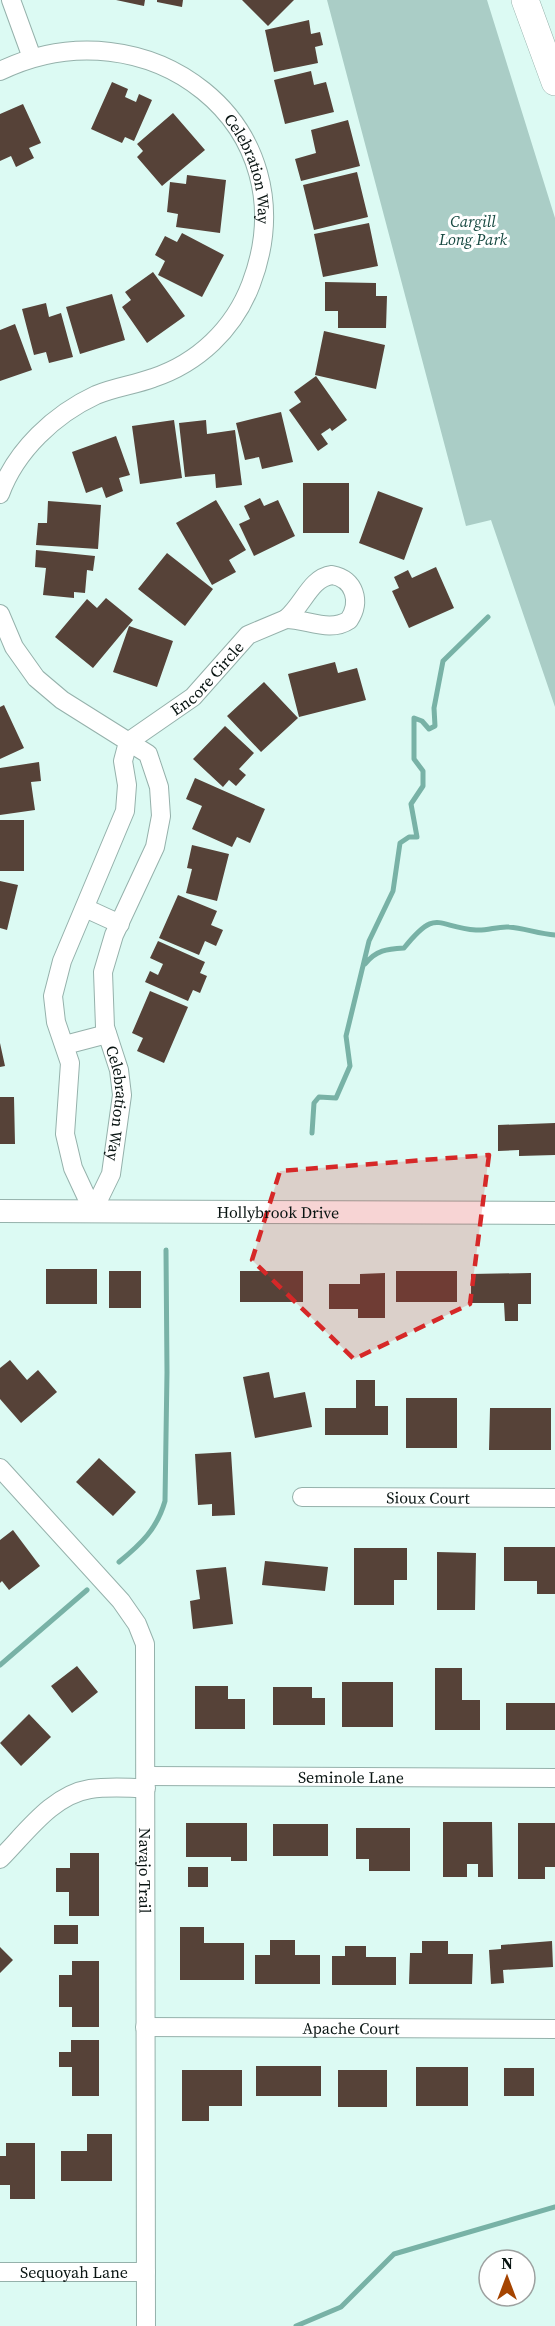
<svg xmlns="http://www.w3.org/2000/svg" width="555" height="2326" viewBox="0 0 555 2326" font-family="'Source Serif 4',serif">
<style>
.green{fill:#aacdc6}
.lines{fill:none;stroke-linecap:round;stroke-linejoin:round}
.stream{stroke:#78b2a6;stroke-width:5}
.building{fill:#564238}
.minor-casing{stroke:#95b1ab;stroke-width:20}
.major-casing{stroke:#95b1ab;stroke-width:24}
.highway-casing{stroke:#95b1ab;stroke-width:28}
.minor{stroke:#fff;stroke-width:18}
.major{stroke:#fff;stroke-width:22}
.highway{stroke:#fff;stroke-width:27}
.marked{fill:#d62828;fill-opacity:0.2;stroke:#d62828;stroke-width:4.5;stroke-dasharray:12 8;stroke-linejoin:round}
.labels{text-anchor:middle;stroke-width:6;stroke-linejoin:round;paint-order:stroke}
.street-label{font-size:16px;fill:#091412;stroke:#fff}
.park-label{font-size:16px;font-style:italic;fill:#174a42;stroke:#fff}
</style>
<rect width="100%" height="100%" fill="#dcfaf3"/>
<!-- green -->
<path class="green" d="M327,0h160l68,218v489l-64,-187 -25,6z"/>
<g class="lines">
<!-- stream -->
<path class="stream" d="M365,964c11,-14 22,-15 39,-16 33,-41 32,-21 72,-18 11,1 22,-4 33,-3 15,1 30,7 46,8
M312,1133l2,-30 5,-6 17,1 14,-32 -4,-30 23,-95 24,-50 7,-48 9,-6h8l-6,-33 12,-18v-15l-9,-12v-41l8,3 7,8 6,-3 -1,-18 9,-47 45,-44
M119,1562c22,-18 38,-33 46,-61l2,-129 -1,-122
M0,1665l87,-75
M296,2326l45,-19 53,-53 161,-47"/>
</g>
<!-- building -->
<path class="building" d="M116,0h29l-1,6z
M157,0h26l-1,7 -25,-5z
M242,0h52l-26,26z
M309,20l2,14 9,-2 3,13 -8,2 3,16 -44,9 -9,-42z
M311,71l3,14 12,-3 8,30 -49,12 -11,-44z
M112,82l16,7 -3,8 11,5 3,-8 13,6 -18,41 -9,-4 -3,6 -31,-14z
M23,104l18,39 -12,5 5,10 -18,9 -5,-11 -11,5v-47z
M173,113l32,37 -43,36 -25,-29 6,-6 -6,-7z
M348,120l12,46 -59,15 -6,-22 21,-6 -5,-23z
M357,172l11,45 -54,13 -11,-45z
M187,175l39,5 -6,53 -44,-6 2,-13 -11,-2 3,-30 16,2z
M369,223l9,43 -55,11 -9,-43z
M182,233l42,22 -22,42 -44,-22 7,-14 -10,-6 10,-19 12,6z
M153,272l32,44 -38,27 -25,-36 9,-7 -6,-8z
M325,282l51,1v13h11l-1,32h-48v-17h-13z
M112,294l13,46 -45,14 -14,-47z
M46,303l3,14 12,-4 12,44 -24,6 -3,-11 -12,3 -12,-46z
M15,324l17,46 -32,11v-51z
M324,331l61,14 -9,44 -61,-14z
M316,376l31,44 -15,11 -2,-3 -9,6 7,10 -10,7 -29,-41 12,-8 -7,-10z
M281,412l12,50 -31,7 -3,-12 -14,3 -9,-37z
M174,420l8,58 -42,6 -8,-58z
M206,420l1,14 28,-4 7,55 -26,3 -1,-14 -30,3 -6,-54z
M116,436l14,39 -11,3 4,13 -17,7 -4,-11 -16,6 -14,-41z
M303,483h46v50h-46z
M378,491l45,17 -19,52 -45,-17z
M260,498l4,8 14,-6 17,36 -41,20 -15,-32 11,-5 -6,-13z
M216,500l30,50 -17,10 7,12 -24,13 -36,-62z
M48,501l53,4 -3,44 -62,-4 2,-22h9z
M36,550l59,6 -2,15 -6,-1 -2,23 -11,-1v6l-31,-3 3,-27 -11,-1z
M167,553l46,36 -28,37 -47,-37z
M436,567l18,41 -45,20 -17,-37 7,-3 -5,-11 14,-7 4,8z
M106,598l27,22 -40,48 -38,-31 32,-38 10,9z
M129,626l44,15 -16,46 -44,-15z
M335,662l3,11 19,-5 9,32 -67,17 -11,-43z
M264,682l34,36 -37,34 -34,-36z
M4,705l20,43 -24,11v-52z
M225,726l29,27 -15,16 7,6 -10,11 -7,-6 -6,7 -30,-28z
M39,762l2,19 -10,1 4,28 -35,5v-47z
M195,778l70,31 -15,34 -13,-6 -5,10 -40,-18 10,-23 -16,-7z
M0,820h24v51h-24z
M192,845l37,9 -12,47 -31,-8 6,-24 -5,-1z
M0,881l18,4 -11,45 -7,-2z
M178,895l39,16 -6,14 12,5 -7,16 -11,-5 -6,14 -40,-17z
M158,941l47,21 -5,11 7,3 -7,17 -7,-3 -5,11 -43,-19 5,-11 8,4 5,-11 -13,-6z
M150,991l38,16 -24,56 -27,-12 6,-13 -11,-5z
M0,1043l5,23 -5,1z
M0,1097h14l1,47h-15z
M555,1123v32l-36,1v-6l-21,1v-26z
M46,1269h51v35h-51z
M109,1271h32v37h-32z
M240,1271h63v31h-63z
M396,1271h61v31h-61z
M385,1273v45h-27v-9h-29v-25h31v-10z
M531,1273v31h-13v17h-13l-1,-18h-33v-29z
M10,1360l17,20 11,-10 19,22 -36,31 -21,-24v-31z
M269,1372l5,26 31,-6 7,35 -57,11 -12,-61z
M356,1380h19v26h13v29h-63v-27h31z
M406,1398h51v50h-51z
M490,1408h61v42h-62z
M231,1452l4,63 -23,1v-12l-14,1 -3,-51z
M99,1458l37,34 -23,24 -37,-34z
M13,1530l27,36 -31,24 -7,-9 -2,2v-43z
M504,1547h51v47h-18v-13h-33z
M354,1548h53v32h-13v25h-40z
M437,1552l39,1 -1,57h-38z
M265,1561l63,6 -3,24 -63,-6z
M226,1567l7,57 -40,5 -3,-28 10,-2 -4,-29z
M77,1666l21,26 -26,21 -21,-27z
M435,1668h27v32h18v30h-45z
M342,1682h51v45h-51z
M195,1686h33v13h17v30h-50z
M273,1687h39v11h13v27h-52z
M506,1703h49v27h-49z
M29,1714l22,23 -30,29 -21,-23z
M443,1822h49l1,55h-15v-13h-11v13h-24z
M186,1823h61v38h-16v-4h-45z
M518,1823h37v44h-10v12h-27z
M273,1824h55v32h-55z
M356,1828h54v43h-41v-12h-13z
M70,1853h29v63h-30v-24h-13v-24h14z
M188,1867h20v20h-20z
M54,1925h24v19h-24z
M180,1927h24v16h40v37h-64z
M270,1940h25v15h25v29h-65v-29h15z
M422,1941h26v13h25l-1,30h-63l1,-31h12z
M552,1941l1,26 -50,3 1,13 -13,1 -2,-34 12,-1v-4z
M345,1946h21v11h30v28h-64v-29h13z
M0,1947l13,13 -13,13z
M72,1961h27v66h-27v-20h-13v-32h13z
M71,2040h28v56h-27v-29h-13v-15h12z
M256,2066h65v30h-65z
M416,2067h52v39h-52z
M504,2068h30v28h-30z
M182,2070h60v36h-33v15h-27z
M338,2070h49v37h-49z
M87,2134h25v47h-51v-30h26z
M6,2143h29v56h-25v-14h-10v-29h6z"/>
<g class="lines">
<!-- minor casing -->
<g class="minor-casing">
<g id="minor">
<path d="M11,0l20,55"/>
<path id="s1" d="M0,71c147,-71 312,53 251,213 -17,45 -53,79 -98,94 -19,7 -38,9 -57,17 -41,19 -80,55 -96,99"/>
<path d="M332,575c23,4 29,27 17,45 -19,13 -42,-1 -63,-1 18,-15 24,-41 46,-44z"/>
<path id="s2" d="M0,614l14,33 22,31 26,22 86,54 11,33 2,29 -6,31 -41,88 -11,37 2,55 14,43 3,25 -11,79 -18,37 -20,-43 -8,-34 5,-71 -14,-41 -3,-26 9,-35 63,-150 2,-26 -4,-24 5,-19"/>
<path id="s3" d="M128,742l65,-45 55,-62 38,-16"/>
<path d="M85,908l35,16"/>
<path d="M65,1045l42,-11"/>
<path id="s4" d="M0,1468l121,133 16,23 8,20 1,682"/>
<path id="s5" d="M302,1497l253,1"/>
<path id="s6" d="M147,1776l408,2"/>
<path d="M0,1859c26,-26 52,-64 90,-70 19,-3 38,-1 56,-1"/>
<path id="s7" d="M145,2027l410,2"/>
<path id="s8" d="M0,2272h146"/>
</g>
</g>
<!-- major casing -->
<g class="major-casing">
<g id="major">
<path id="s9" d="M0,1211l555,2"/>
</g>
</g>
<!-- highway casing -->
<g class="highway-casing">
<path id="highway" d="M525,0l30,82"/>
</g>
<!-- minor -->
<use href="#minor" class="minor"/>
<!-- major -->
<use href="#major" class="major"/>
<!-- highway -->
<use href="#highway" class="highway"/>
</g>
<!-- marked area -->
<path class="marked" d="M489,1155l-19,149 -116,55 -102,-99 28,-89z"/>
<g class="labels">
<!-- street labels -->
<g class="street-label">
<text dy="6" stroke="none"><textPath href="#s1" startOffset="309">Celebration Way</textPath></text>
<text dy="6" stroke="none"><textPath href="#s3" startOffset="102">Encore Circle</textPath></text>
<text dy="6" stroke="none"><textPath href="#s2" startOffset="574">Celebration Way</textPath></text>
<text dy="6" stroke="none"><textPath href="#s9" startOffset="278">Hollybrook Drive</textPath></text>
<text dy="6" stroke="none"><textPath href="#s5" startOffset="126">Sioux Court</textPath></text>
<text dy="6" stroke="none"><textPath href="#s6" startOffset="204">Seminole Lane</textPath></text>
<text dy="6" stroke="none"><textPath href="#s4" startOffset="456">Navajo Trail</textPath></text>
<text dy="6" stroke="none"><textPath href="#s7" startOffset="206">Apache Court</textPath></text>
<text dy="6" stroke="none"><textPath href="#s8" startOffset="74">Sequoyah Lane</textPath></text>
</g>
<!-- park labels -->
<g class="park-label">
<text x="473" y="227">Cargill<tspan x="473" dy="18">Long Park</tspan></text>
</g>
</g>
<!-- north arrow -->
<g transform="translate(507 2278)"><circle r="28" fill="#ffffff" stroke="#9da1a0" stroke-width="1.5"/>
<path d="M0-4.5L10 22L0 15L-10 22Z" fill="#a54400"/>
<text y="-9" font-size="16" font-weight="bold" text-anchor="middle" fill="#091412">N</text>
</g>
</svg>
